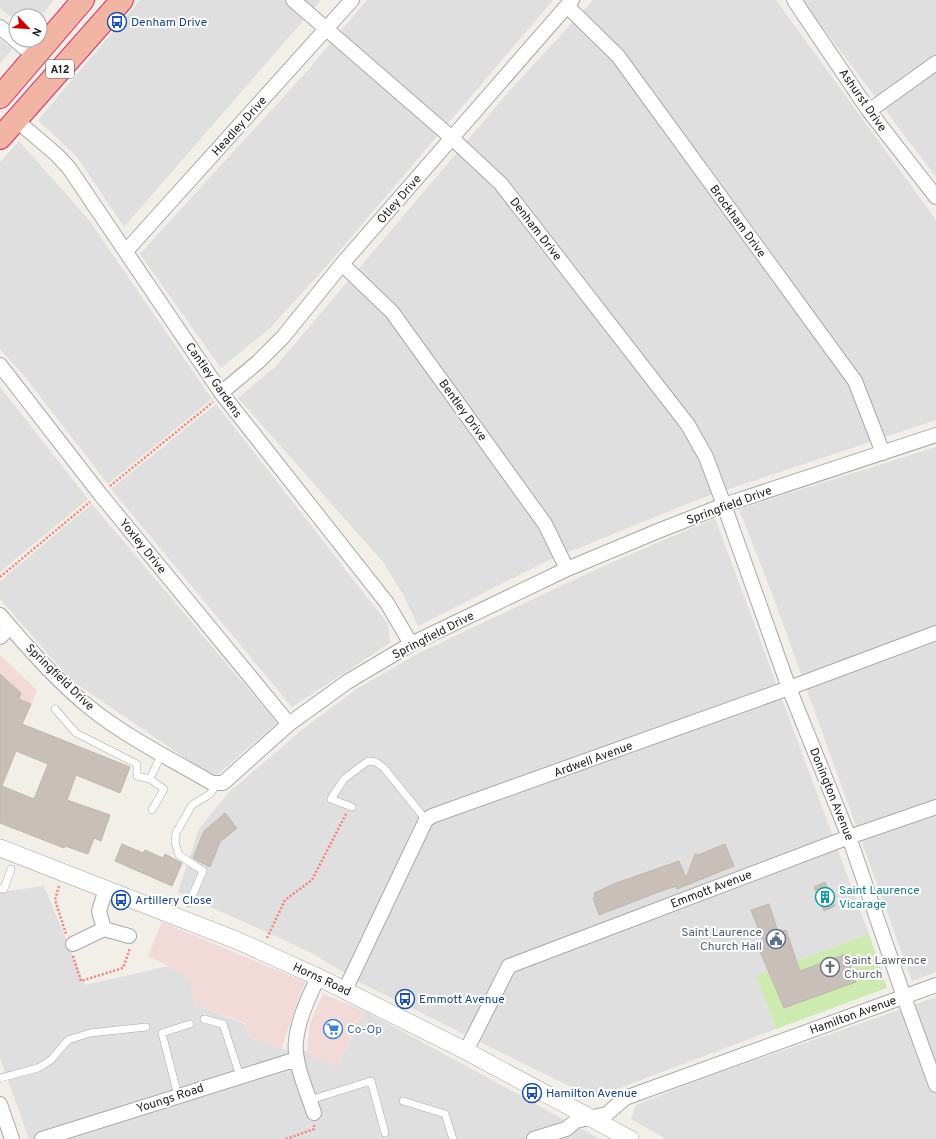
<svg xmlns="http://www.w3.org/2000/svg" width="936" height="1139" viewBox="0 0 936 1139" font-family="Overpass,sans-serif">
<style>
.residential{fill:#e0dfdf}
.commercial{fill:#f2dad9}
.grass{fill:#cdebb0}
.building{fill:#c7bfb8;stroke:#c4b6ab;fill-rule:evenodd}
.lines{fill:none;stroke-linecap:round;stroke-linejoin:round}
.service-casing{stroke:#a9a9a9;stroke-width:8}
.minor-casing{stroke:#a9a9a9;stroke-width:16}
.tertiary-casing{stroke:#a9a9a9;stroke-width:18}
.trunk-casing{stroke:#dc2a67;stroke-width:24}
.path{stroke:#fa8072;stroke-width:2.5;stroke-dasharray:2 2;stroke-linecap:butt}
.service{stroke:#fff;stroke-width:7}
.minor{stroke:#fff;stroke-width:14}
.tertiary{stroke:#fff;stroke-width:17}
.trunk{stroke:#f2b4a3;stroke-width:22}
.labels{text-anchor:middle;stroke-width:4;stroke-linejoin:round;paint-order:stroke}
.shield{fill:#fff;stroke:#646464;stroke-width:1}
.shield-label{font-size:11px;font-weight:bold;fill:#222}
.transit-label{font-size:12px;fill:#164399;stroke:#fff;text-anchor:start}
.street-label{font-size:12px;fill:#222;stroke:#fff}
.culture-label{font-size:12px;fill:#0d838f;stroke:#fff;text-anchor:start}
.service-label{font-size:12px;fill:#4e5e75;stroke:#fff;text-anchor:end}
.worship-label{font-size:12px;fill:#5b616d;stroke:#fff;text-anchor:start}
.shop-label{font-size:12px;fill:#366cbe;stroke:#fff;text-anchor:start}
</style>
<rect width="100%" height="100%" fill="#f2efe9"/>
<!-- residential -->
<path class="residential" d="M0,0h54l-14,17 -24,-1v5l-16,-13z
M140,0h181l-197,227 -47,-70 -39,-37z
M367,0h186l-229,269 -55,60 -48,39 -81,-114 169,-185z
M593,0h183l160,220v200l-234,78 -153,62 -131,66 -14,-30 -21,-34 -145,-164 38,-32 230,-271z
M804,0h132v177l-119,-157z
M0,39l12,10 -12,15z
M19,141l70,79 123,179 -104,85 -83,-107 -25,-28v-187z
M0,387l88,112 -88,73z
M216,404l172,220 2,19 -98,64 -181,-218z
M936,447v525l-24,9 -138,-382 -35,-90z
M92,504l144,171 42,47 -61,53 -10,-2 -136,-93 -71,-81v-18z
M715,518l154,416 -113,42 20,53 -183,69 -230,-114 -53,-32 -132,-60 21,-63 29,-36 79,-67 51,-38 61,-35 180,-85z
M44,886l41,99 84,-19 21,14 5,25 50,19 4,13 32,12 26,2 3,5 27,10 28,-55 235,128h-571l-29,-81v-166z
M936,997v142h-270l-35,-20 5,-14 62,-25z"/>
<!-- commercial -->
<path class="commercial" d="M0,655l37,35 -37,90z
M162,922l143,60 -24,67 -32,-12 -4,-14 -50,-18 -5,-25 -21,-14 -21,-10z
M323,994l42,17 -28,55 -27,-10 -3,-5 3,-28z"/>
<!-- grass -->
<path class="grass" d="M869,934l18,54 -111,41 -20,-53z"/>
<!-- building -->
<path class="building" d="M0,674l21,19 -2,6 12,5 -9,20 108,43 -10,26 -44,-18 -9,25 43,15 -9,26 -7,-3 -6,16 -23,-8 -1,2 -64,-25zM16,751l32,13 -14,35 -32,-13z
M225,813l12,15 -17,14 -10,25 -17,-9 11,-27z
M122,844l21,9 2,-3 18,8 2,-4 17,9 -10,23 -57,-25z
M725,844l9,22 -57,23 -1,-3 -20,7 -57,22 -6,-17 2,-1 -1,-4 22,-10 63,-22 7,17 9,-24 3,1z
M825,882l10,24 -11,5 -10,-24z
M769,904l9,28 8,-2 14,41 46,-17 10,28 -72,26 -25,-59 6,-3 -14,-36z"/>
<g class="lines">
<!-- service casing -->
<g class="service-casing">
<path id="service" d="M55,709l21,24 61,31v12l13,3
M352,807l-21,-8 13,-20 24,-18 8,1 8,6 42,52
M152,810l12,-21 -14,-10 12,-26
M0,889h4l7,-20
M189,903l14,-32 -24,-16 -4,-13 1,-9 16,-28 18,-11 7,-10
M204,1019l19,5 17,52
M0,1078l38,-10 13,-8 17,-20 22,-7 56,-6
M178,1096l-16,-63 28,-9
M310,1100l61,-19 14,52
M403,1101l42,13 8,25"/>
</g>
<!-- minor casing -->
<g class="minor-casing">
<path id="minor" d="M293,0l159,138 49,46 187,241 18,32 18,48 65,183 60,149 55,160 32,88
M794,0l75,111 67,86
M567,6l51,50 237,325 28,72
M0,27l34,29
M869,111l67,-48
M16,120l41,35 12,13 153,226 165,209 24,41
M126,251l226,-251
M342,264l50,48 153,212 22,45
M0,365l100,129 189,230
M221,393l37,-31 25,-25 59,-73 230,-264
M0,615c26,31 58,67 89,92 37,30 82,52 123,76h11l66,-59 58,-42 64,-38 156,-75 91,-38 66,-26 212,-70
M0,637l10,-10
M106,889l-7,22 5,18 25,7
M73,944l31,-15
M345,990l81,-170 6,-4 357,-128 147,-55
M466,1051l43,-85 340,-129 87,-30
M0,1104l12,35
M314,1113c-6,-19 -21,-52 -18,-72 2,-22 13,-44 22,-64
M42,1139l255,-80
M534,1139l32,-10 10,-8 31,-7 18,-16 311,-113"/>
</g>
<!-- tertiary casing -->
<g class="tertiary-casing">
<path id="tertiary" d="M0,848l236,92 82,37 148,74 164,88"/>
</g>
<!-- trunk casing -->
<g class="trunk-casing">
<path id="trunk" d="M0,97l83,-97
M0,138l122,-138"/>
</g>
<!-- path -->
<path class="path" d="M110,486l103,-84
M0,577l90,-75
M59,886l-4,14 11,34
M267,938l18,-38 27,-20 34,-66
M73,956l8,25 42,-13 7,-20
M286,1139l28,-10v-4"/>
<!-- service -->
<use href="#service" class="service"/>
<!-- minor -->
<use href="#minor" class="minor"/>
<!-- tertiary -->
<use href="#tertiary" class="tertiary"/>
<!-- trunk -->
<use href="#trunk" class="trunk"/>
</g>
<!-- icons -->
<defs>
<g id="bus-ring" transform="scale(1)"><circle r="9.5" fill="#fff" stroke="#1a4fb4" stroke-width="1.5"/><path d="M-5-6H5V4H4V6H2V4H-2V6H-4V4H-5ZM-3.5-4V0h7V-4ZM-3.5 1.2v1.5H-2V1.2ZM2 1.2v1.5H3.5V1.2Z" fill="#1a4fb4"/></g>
<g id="building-ring" transform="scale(1)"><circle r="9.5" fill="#fff" stroke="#0f9aa8" stroke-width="1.5"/><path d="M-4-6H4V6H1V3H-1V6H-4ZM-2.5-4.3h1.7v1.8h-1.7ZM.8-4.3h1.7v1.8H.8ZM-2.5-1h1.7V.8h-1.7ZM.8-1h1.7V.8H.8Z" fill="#0f9aa8"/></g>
<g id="civic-ring" transform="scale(1)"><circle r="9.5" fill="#fff" stroke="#5c6f8a" stroke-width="1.5"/><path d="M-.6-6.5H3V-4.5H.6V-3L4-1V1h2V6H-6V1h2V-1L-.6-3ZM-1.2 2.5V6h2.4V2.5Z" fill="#5c6f8a"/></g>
<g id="church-ring" transform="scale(1)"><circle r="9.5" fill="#fff" stroke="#6b7280" stroke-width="1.5"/><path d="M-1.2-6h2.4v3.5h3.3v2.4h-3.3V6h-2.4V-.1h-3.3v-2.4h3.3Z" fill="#6b7280"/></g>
<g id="supermarket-ring" transform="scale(1)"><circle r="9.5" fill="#fff" stroke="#3f7fe0" stroke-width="1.5"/><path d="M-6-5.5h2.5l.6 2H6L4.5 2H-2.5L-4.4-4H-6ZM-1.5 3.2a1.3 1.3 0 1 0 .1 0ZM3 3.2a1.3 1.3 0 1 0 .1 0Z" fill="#3f7fe0"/></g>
</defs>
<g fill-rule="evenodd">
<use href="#bus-ring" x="117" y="22"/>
<use href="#building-ring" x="825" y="897"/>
<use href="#bus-ring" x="121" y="900"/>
<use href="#civic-ring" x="776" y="939"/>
<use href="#church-ring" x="830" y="967"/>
<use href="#bus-ring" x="405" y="999"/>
<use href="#supermarket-ring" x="333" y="1029"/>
<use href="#bus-ring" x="532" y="1093"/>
</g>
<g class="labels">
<!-- shield labels -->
<rect class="shield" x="46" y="60" width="28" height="18" rx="3"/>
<g class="shield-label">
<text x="60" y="73">A12</text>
</g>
<!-- transit labels -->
<g class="transit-label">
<text x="131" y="26">Denham Drive</text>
<text x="135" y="904">Artillery Close</text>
<text x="419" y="1003">Emmott Avenue</text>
<text x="546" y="1097">Hamilton Avenue</text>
</g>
<!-- street labels -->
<g class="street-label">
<text transform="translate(863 100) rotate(55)" y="4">Ashurst Drive</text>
<text transform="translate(239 126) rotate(-48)" y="4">Headley Drive</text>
<text transform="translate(399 199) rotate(-49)" y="4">Otley Drive</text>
<text transform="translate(738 221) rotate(54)" y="4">Brockham Drive</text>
<text transform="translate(536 229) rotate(52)" y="4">Denham Drive</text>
<text transform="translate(214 380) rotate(55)" y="4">Cantley Gardens</text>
<text transform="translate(463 410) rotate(54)" y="4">Bentley Drive</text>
<text transform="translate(729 505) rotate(-20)" y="4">Springfield Drive</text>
<text transform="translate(143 546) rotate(51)" y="4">Yoxley Drive</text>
<text transform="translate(433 635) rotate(-27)" y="4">Springfield Drive</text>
<text transform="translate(60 677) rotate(44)" y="4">Springfield Drive</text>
<text transform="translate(593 759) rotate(-20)" y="4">Ardwell Avenue</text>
<text transform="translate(832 794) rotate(68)" y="4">Donington Avenue</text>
<text transform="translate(711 889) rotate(-21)" y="4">Emmott Avenue</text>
<text transform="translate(322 979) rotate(25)" y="4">Horns Road</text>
<text transform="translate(853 1015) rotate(-20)" y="4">Hamilton Avenue</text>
<text transform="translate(170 1098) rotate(-18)" y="4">Youngs Road</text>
</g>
<!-- culture labels -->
<g class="culture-label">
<text x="839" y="894">Saint Laurence<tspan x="839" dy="14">Vicarage</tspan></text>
</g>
<!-- service labels -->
<g class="service-label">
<text x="762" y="936">Saint Laurence<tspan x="762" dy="14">Church Hall</tspan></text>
</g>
<!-- worship labels -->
<g class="worship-label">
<text x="844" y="964">Saint Lawrence<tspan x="844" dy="14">Church</tspan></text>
</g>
<!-- shop labels -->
<g class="shop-label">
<text x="347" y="1033">Co-Op</text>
</g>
</g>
<!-- north arrow -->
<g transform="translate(28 28) rotate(115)"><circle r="19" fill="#ffffff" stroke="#a7a7a7"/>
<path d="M0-3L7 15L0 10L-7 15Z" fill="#d40000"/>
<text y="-6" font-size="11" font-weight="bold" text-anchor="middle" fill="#222222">N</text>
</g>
</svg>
